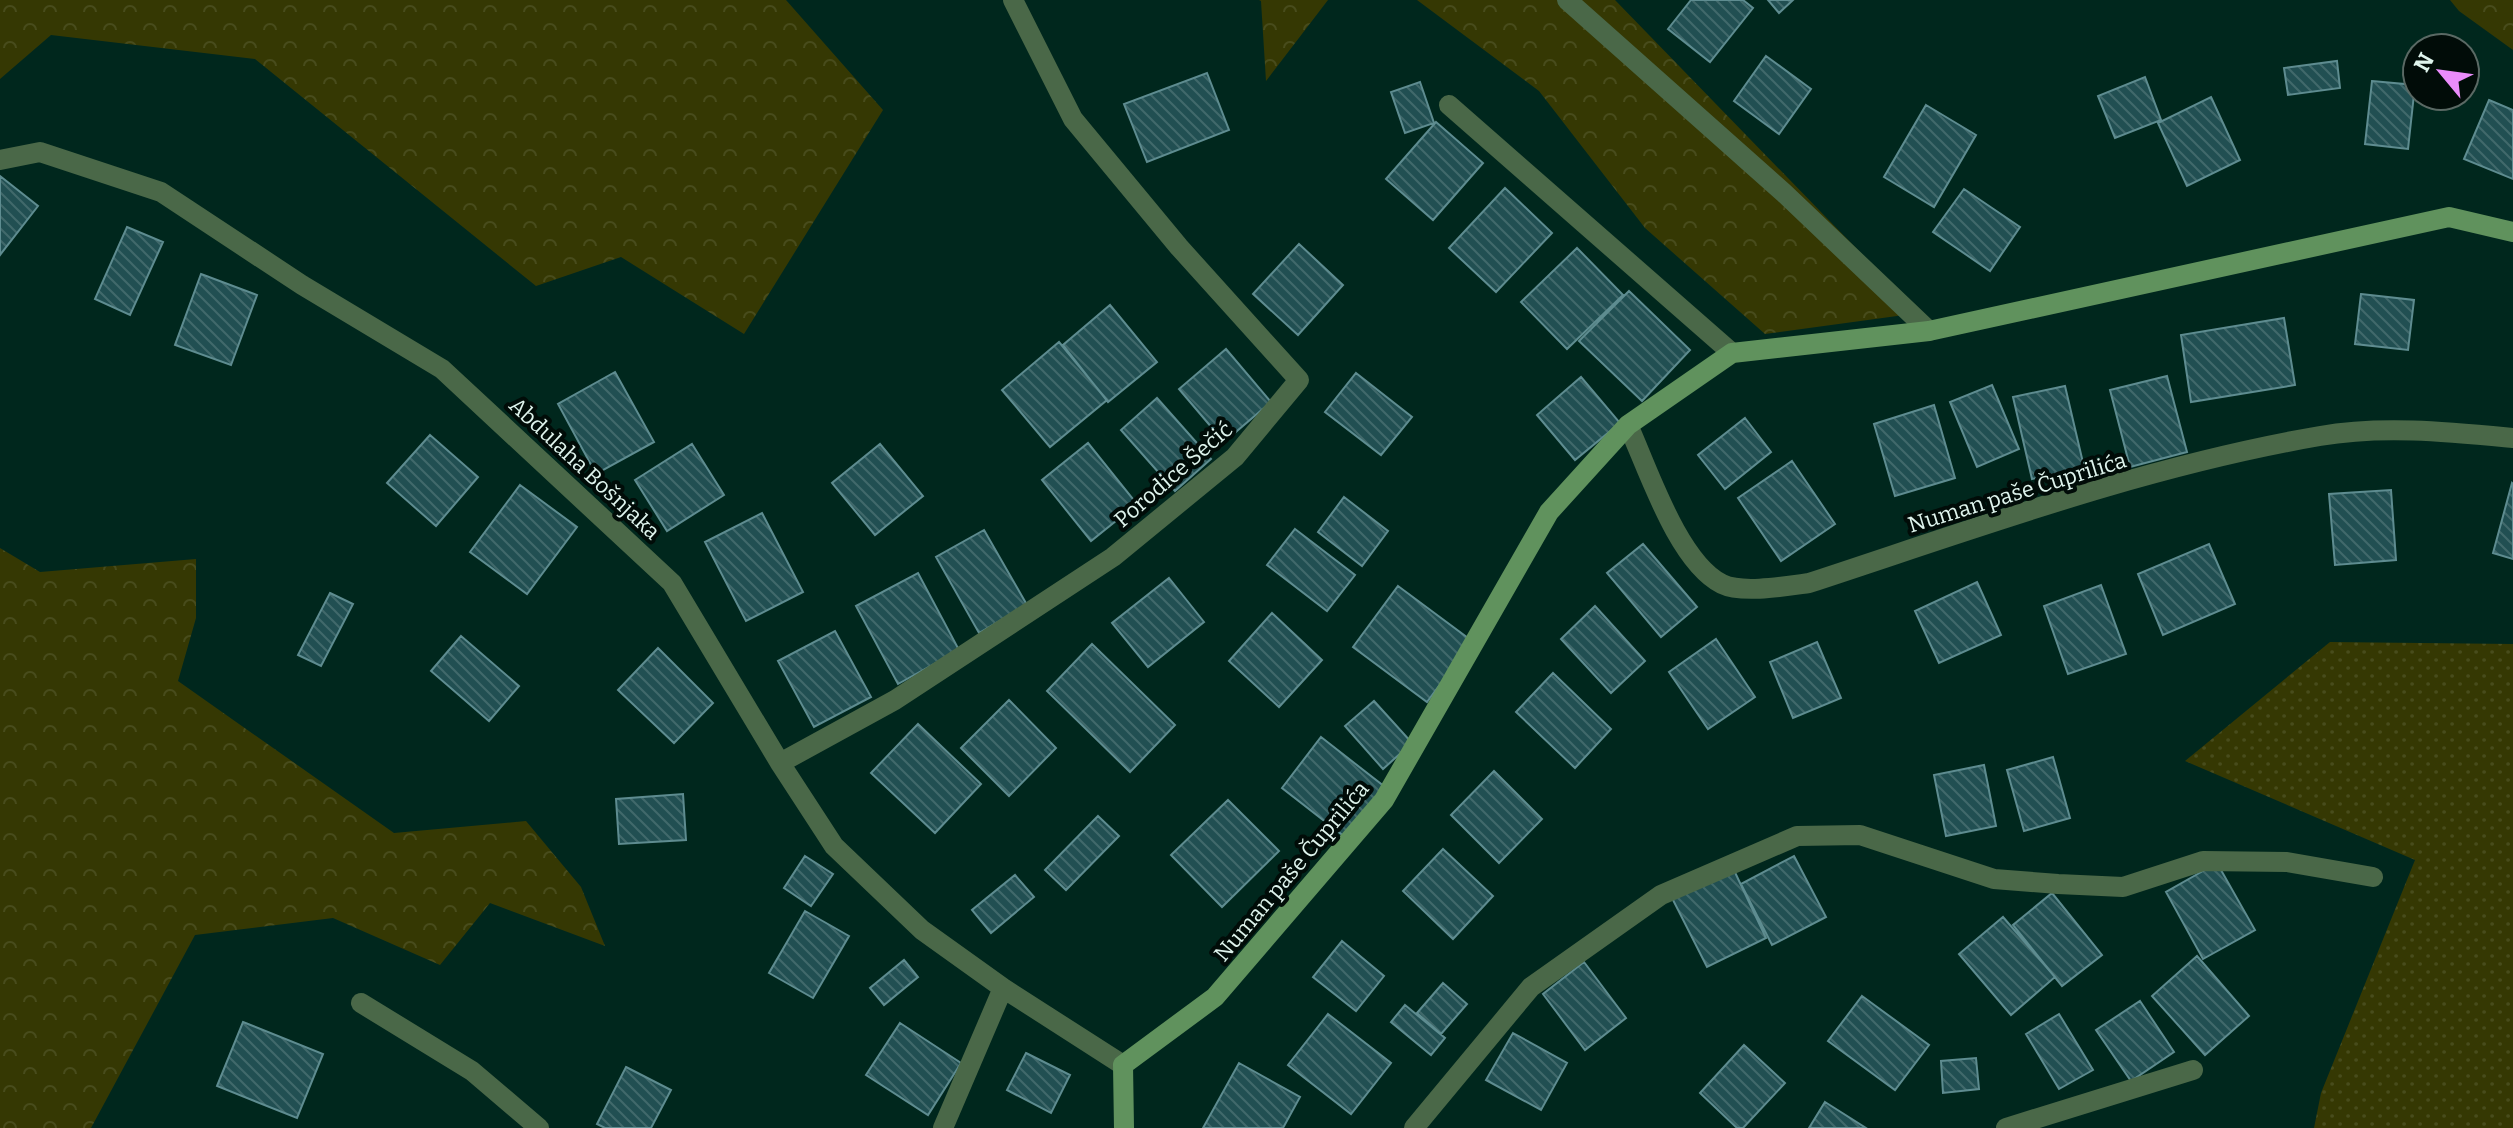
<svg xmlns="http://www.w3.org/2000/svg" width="2513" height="1128" viewBox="0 0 2513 1128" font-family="Bitter,serif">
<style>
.grass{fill:url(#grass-dots)}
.forest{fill:url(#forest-crowns)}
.building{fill:url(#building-back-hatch);stroke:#5e8c90;stroke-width:2}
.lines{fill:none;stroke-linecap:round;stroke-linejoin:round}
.street{stroke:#4a6848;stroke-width:20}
.secondary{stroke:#60925d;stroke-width:20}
.labels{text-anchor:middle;stroke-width:8;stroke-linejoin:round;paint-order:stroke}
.street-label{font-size:22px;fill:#dff4ed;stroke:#010c08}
</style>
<defs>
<pattern id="grass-dots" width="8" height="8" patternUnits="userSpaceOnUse" patternTransform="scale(2)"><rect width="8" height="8" fill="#353803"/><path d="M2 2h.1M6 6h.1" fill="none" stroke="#484c1c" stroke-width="1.8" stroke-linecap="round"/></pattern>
<pattern id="forest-crowns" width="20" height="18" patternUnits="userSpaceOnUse" patternTransform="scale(2)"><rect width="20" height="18" fill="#353803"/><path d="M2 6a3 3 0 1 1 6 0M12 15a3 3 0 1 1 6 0" fill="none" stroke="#484c1c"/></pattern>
<pattern id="building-back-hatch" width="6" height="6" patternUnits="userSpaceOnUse" patternTransform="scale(2)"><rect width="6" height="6" fill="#214f52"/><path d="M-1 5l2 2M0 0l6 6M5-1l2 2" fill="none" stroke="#41696b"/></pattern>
</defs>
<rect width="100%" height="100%" fill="#00271d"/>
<!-- grass -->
<path class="grass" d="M2330,642l183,2v484h-199l7,-35 94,-233 -230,-99z"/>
<!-- forest -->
<path class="forest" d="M0,0h786l97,110 -139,224 -123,-77 -85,29 -281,-227 -204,-24 -51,44z
M1259,0h69l-62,81 -5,-80z
M1417,0h198l304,313 -154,21 -120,-106 -106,-137z
M2450,0h63v50l-54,-39z
M0,548l40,24 156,-13v59l-18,63 216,152 132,-12 55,66 24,59 -115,-43 -50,62 -107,-47 -138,17 -104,193h-91z"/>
<!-- building -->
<path class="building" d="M1691,0h52l10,8 -43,54 -42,-33z
M1768,0h25l-14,13z
M1766,56l45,33 -32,45 -45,-33z
M2337,61l3,27 -52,7 -4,-27z
M1207,73l22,57 -82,32 -23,-58z
M2145,77l16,43 -46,18 -17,-42z
M2372,81l43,4 -7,64 -43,-5z
M1420,82l14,41 -29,10 -14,-41z
M2211,97l29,63 -53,26 -29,-63z
M2489,100l24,10v69l-49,-20z
M1926,105l50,30 -42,72 -50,-30z
M1436,122l47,41 -50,57 -47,-41z
M0,176l38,30 -38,49z
M1505,188l47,45 -56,59 -47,-44z
M1964,189l56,38 -30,44 -57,-39z
M127,227l36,15 -33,73 -35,-16z
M1299,244l44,41 -45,50 -45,-41z
M1577,248l46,47 -56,54 -46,-47z
M201,274l56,21 -26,70 -56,-20z
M1629,291l61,59 -48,51 -63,-60z
M2361,294l53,6 -6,50 -53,-6z
M1110,305l47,57 -49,40 -45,-57z
M2284,318l11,67 -104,17 -10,-67z
M1059,342l48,58 -57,47 -48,-57z
M1226,349l45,53 -47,40 -45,-53z
M615,372l39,70 -58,32 -38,-70z
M1356,373l56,44 -31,38 -56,-43z
M2167,376l20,76 -57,15 -20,-77z
M1581,377l39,46 -45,37 -38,-45z
M1992,385l27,64 -42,18 -27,-65z
M2065,386l19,81 -52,12 -19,-82z
M1157,398l54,61 -36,32 -54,-61z
M1934,405l21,73 -60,18 -21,-72z
M1745,418l26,34 -46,37 -27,-34z
M430,435l48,42 -42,49 -49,-43z
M1088,443l49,61 -46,37 -49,-61z
M692,444l32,51 -57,36 -32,-51z
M880,444l43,52 -48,39 -43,-52z
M1792,461l43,63 -54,37 -43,-63z
M2512,483l1,1v75l-20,-6z
M520,485l57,42 -50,67 -57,-42z
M2391,490l5,70 -61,5 -6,-71z
M1344,497l44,34 -26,35 -44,-34z
M762,513l41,79 -57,29 -41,-79z
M1295,529l60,46 -28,36 -60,-46z
M984,530l43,75 -48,28 -43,-76z
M1643,544l54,63 -36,30 -54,-64z
M2209,544l26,60 -72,31 -25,-61z
M918,573l41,77 -61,34 -42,-78z
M1169,578l35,44 -56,45 -36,-44z
M1977,582l24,53 -62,28 -24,-52z
M2101,585l25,69 -58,20 -24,-68z
M1398,586l74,55 -45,61 -74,-55z
M330,593l23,11 -32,62 -23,-11z
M1595,606l50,55 -34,32 -50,-54z
M1272,613l50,47 -43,47 -50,-46z
M835,631l36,66 -57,30 -36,-66z
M461,636l58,50 -30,35 -58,-50z
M1716,639l39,58 -47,32 -39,-57z
M1817,642l24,56 -48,20 -23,-56z
M1092,644l83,81 -45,47 -83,-81z
M658,648l55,55 -39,40 -56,-53z
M1553,673l58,56 -36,39 -59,-56z
M1009,700l47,48 -47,48 -48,-48z
M1374,701l38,42 -29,26 -38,-43z
M918,724l63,60 -46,49 -64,-60z
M1321,737l64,50 -40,50 -63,-49z
M2053,757l17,61 -46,13 -17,-61z
M1984,765l12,61 -50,10 -12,-61z
M1494,771l48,48 -43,44 -48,-48z
M683,794l3,46 -67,4 -3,-45z
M1228,800l51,51 -57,56 -51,-52z
M1098,816l21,20 -53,54 -21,-20z
M1443,849l50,47 -40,43 -50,-48z
M805,856l28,18 -22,32 -27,-18z
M1794,856l32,61 -54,28 -31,-61z
M2217,863l38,67 -52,29 -37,-67z
M1732,866l34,72 -59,29 -36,-71z
M1015,875l19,22 -43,36 -19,-23z
M2052,893l50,62 -40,31 -49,-61z
M805,911l44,25 -36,62 -44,-25z
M2003,917l52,60 -44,38 -52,-61z
M1342,941l42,35 -28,35 -43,-34z
M2197,956l52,60 -44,39 -53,-59z
M904,960l14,17 -34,28 -14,-17z
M1584,962l42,56 -41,32 -42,-56z
M1443,983l24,21 -26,30 -24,-21z
M1862,996l67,49 -34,45 -67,-49z
M2140,1001l34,51 -43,29 -35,-51z
M1405,1005l40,33 -14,17 -40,-33z
M1328,1014l63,49 -40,51 -63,-49z
M2059,1014l34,56 -34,19 -33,-55z
M243,1022l80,32 -26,64 -80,-32z
M900,1023l61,40 -33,52 -62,-40z
M1513,1033l54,30 -26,47 -55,-30z
M1744,1045l41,38 -42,45h-6l-37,-35z
M1026,1053l44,22 -19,38 -44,-23z
M1976,1058l3,31 -36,4 -2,-32z
M1239,1063l61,34 -17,31h-80z
M626,1067l45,23 -20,38h-46l-8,-4z
M1825,1102l41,26h-57z"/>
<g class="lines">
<!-- street -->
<path class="street" d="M1567,0l217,193 145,138
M1449,105l283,248
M0,160l40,-8 121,40 141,93 140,84 230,214 108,180 54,83 88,84 81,58 120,77
M1628,425c20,44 50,137 94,159 20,10 65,2 87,-1 168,-55 336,-117 511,-147 62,-11 130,-4 193,2
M780,763l115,-63 218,-143 122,-100 64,-77 -120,-133 -106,-128 -60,-119
M361,1003l111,68 67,57
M943,1128l60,-140
M1414,1128l117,-141 130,-92 136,-59 63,-1 134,44 64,5 65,3 80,-26 84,1 86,15
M2006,1128l187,-58"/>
<!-- secondary -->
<path class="secondary" d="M1124,1128l-1,-63 92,-68 169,-197 165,-288 79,-87 104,-72 197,-22 520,-114 64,15"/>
</g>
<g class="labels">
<!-- street labels -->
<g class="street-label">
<text transform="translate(585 468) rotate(43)" y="8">Abdulaha Bošnjaka</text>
<text transform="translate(1173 474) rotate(-41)" y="8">Porodice Šečić</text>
<text transform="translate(2017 492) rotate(-17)" y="8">Numan paše Čuprilića</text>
<text transform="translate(1291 871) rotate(-50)" y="8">Numan paše Čuprilića</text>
</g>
</g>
<!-- north arrow -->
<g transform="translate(2441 72) rotate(299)"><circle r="38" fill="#010c08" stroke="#5a6964" stroke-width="2"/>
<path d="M0-6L14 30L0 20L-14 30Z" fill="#eb8cfb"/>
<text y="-12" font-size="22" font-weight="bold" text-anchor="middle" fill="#dff4ed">N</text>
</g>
</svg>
